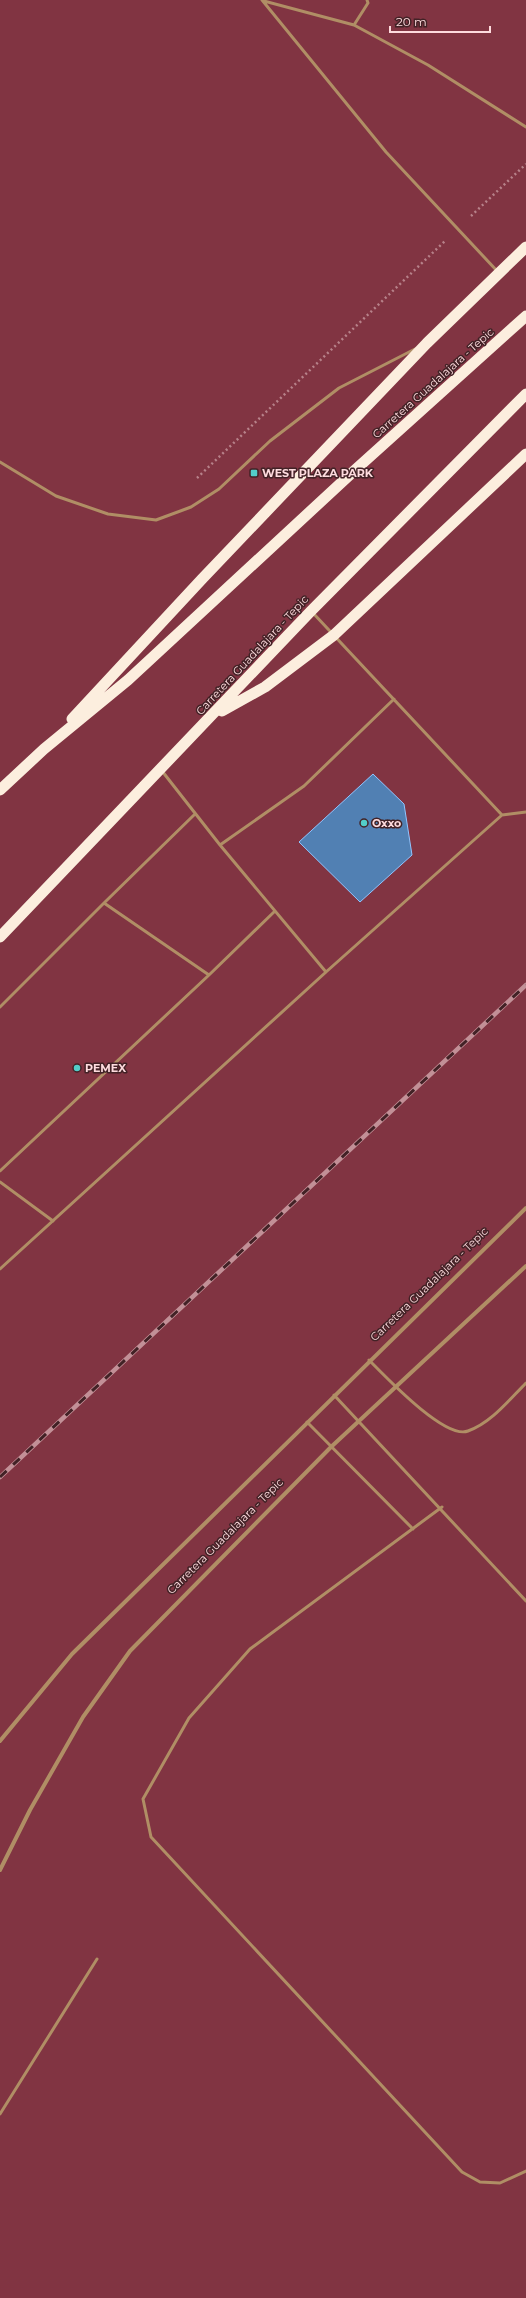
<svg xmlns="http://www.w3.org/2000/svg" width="526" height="2298" viewBox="0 0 526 2298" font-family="Montserrat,sans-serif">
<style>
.built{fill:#813442}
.building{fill:#5180b3;stroke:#90c5ff}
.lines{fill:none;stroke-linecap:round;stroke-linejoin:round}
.path{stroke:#b7828a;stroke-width:2.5;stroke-dasharray:2 3;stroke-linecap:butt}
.service{stroke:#b08e65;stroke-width:3}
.minor{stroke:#b08e65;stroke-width:4}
.trunk{stroke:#fceede;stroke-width:11}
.rail-casing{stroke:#c29097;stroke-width:4.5}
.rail{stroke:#422226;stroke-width:3;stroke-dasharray:9;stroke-linecap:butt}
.poi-dot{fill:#53cdc9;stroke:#422226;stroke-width:1.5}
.labels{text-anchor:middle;stroke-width:3;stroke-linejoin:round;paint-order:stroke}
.street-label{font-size:11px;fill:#fedbde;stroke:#422226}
.poi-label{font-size:11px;font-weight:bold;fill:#fedbde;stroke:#422226;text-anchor:start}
</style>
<rect width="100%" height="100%" fill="#722c38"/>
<!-- built -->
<path class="built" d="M0,0h526v2298h-526z"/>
<!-- building -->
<path class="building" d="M373,774l31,30 8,51 -52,47 -61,-60z"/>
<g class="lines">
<!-- path -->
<path class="path" d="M471,216l55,-52
M197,478l248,-237"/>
<!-- service -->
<path class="service" d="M262,0l124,152 112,120
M264,1l90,24 74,40 98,62
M354,25l14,-22 -1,-3
M0,462l56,34 52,18 48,6 35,-13 28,-18 51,-48 69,-53 76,-39
M162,771l58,74
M502,815l24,-3
M104,903l91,-89
M326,972l-106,-127 84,-59 90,-87
M0,1007l104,-104 105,72 66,-64
M0,1171l209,-196
M0,1182l53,39
M0,1269l326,-297 176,-157 -189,-202
M369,1360c16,16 76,80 99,71 23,-8 41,-31 58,-48
M334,1395l192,206
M307,1422l106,107
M442,1507l-192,142 -61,69 -46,81 8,38 311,335 18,10 20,1 26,-12
M0,2114l97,-155"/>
<!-- minor -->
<path class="minor" d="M0,1741l72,-87 454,-446
M0,1870l30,-60 53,-93 47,-66 201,-204 195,-181"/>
<!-- trunk -->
<path class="trunk" d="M222,711l43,-24 69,-52 192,-181
M72,719l130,-140 225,-236 99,-96
M0,790l44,-41 84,-69 227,-210 171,-154
M0,937l311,-326 215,-217"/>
<!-- rail casing -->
<g class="rail-casing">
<path id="rail" d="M0,1477l526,-492"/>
</g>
<!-- rail -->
<use href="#rail" class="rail"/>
</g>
<!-- markers -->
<g class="poi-dot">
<rect x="250" y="469" width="8" height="8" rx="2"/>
<circle cx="364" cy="823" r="4"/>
<circle cx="77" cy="1068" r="4"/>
</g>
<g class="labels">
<!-- street labels -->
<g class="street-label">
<text transform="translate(433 383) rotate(-42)" y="4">Carretera Guadalajara - Tepic</text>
<text transform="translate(252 655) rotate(-47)" y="4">Carretera Guadalajara - Tepic</text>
<text transform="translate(429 1284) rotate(-44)" y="4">Carretera Guadalajara - Tepic</text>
<text transform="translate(225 1536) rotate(-45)" y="4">Carretera Guadalajara - Tepic</text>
</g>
<!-- poi labels -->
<g class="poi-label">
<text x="262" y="477">WEST PLAZA PARK</text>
<text x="372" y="827">Oxxo</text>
<text x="85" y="1072">PEMEX</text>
</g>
</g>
<!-- scale -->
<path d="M390 26v6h100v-6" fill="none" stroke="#fedbde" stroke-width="2"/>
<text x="396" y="26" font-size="12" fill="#fedbde" stroke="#422226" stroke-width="3" paint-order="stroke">20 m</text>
</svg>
